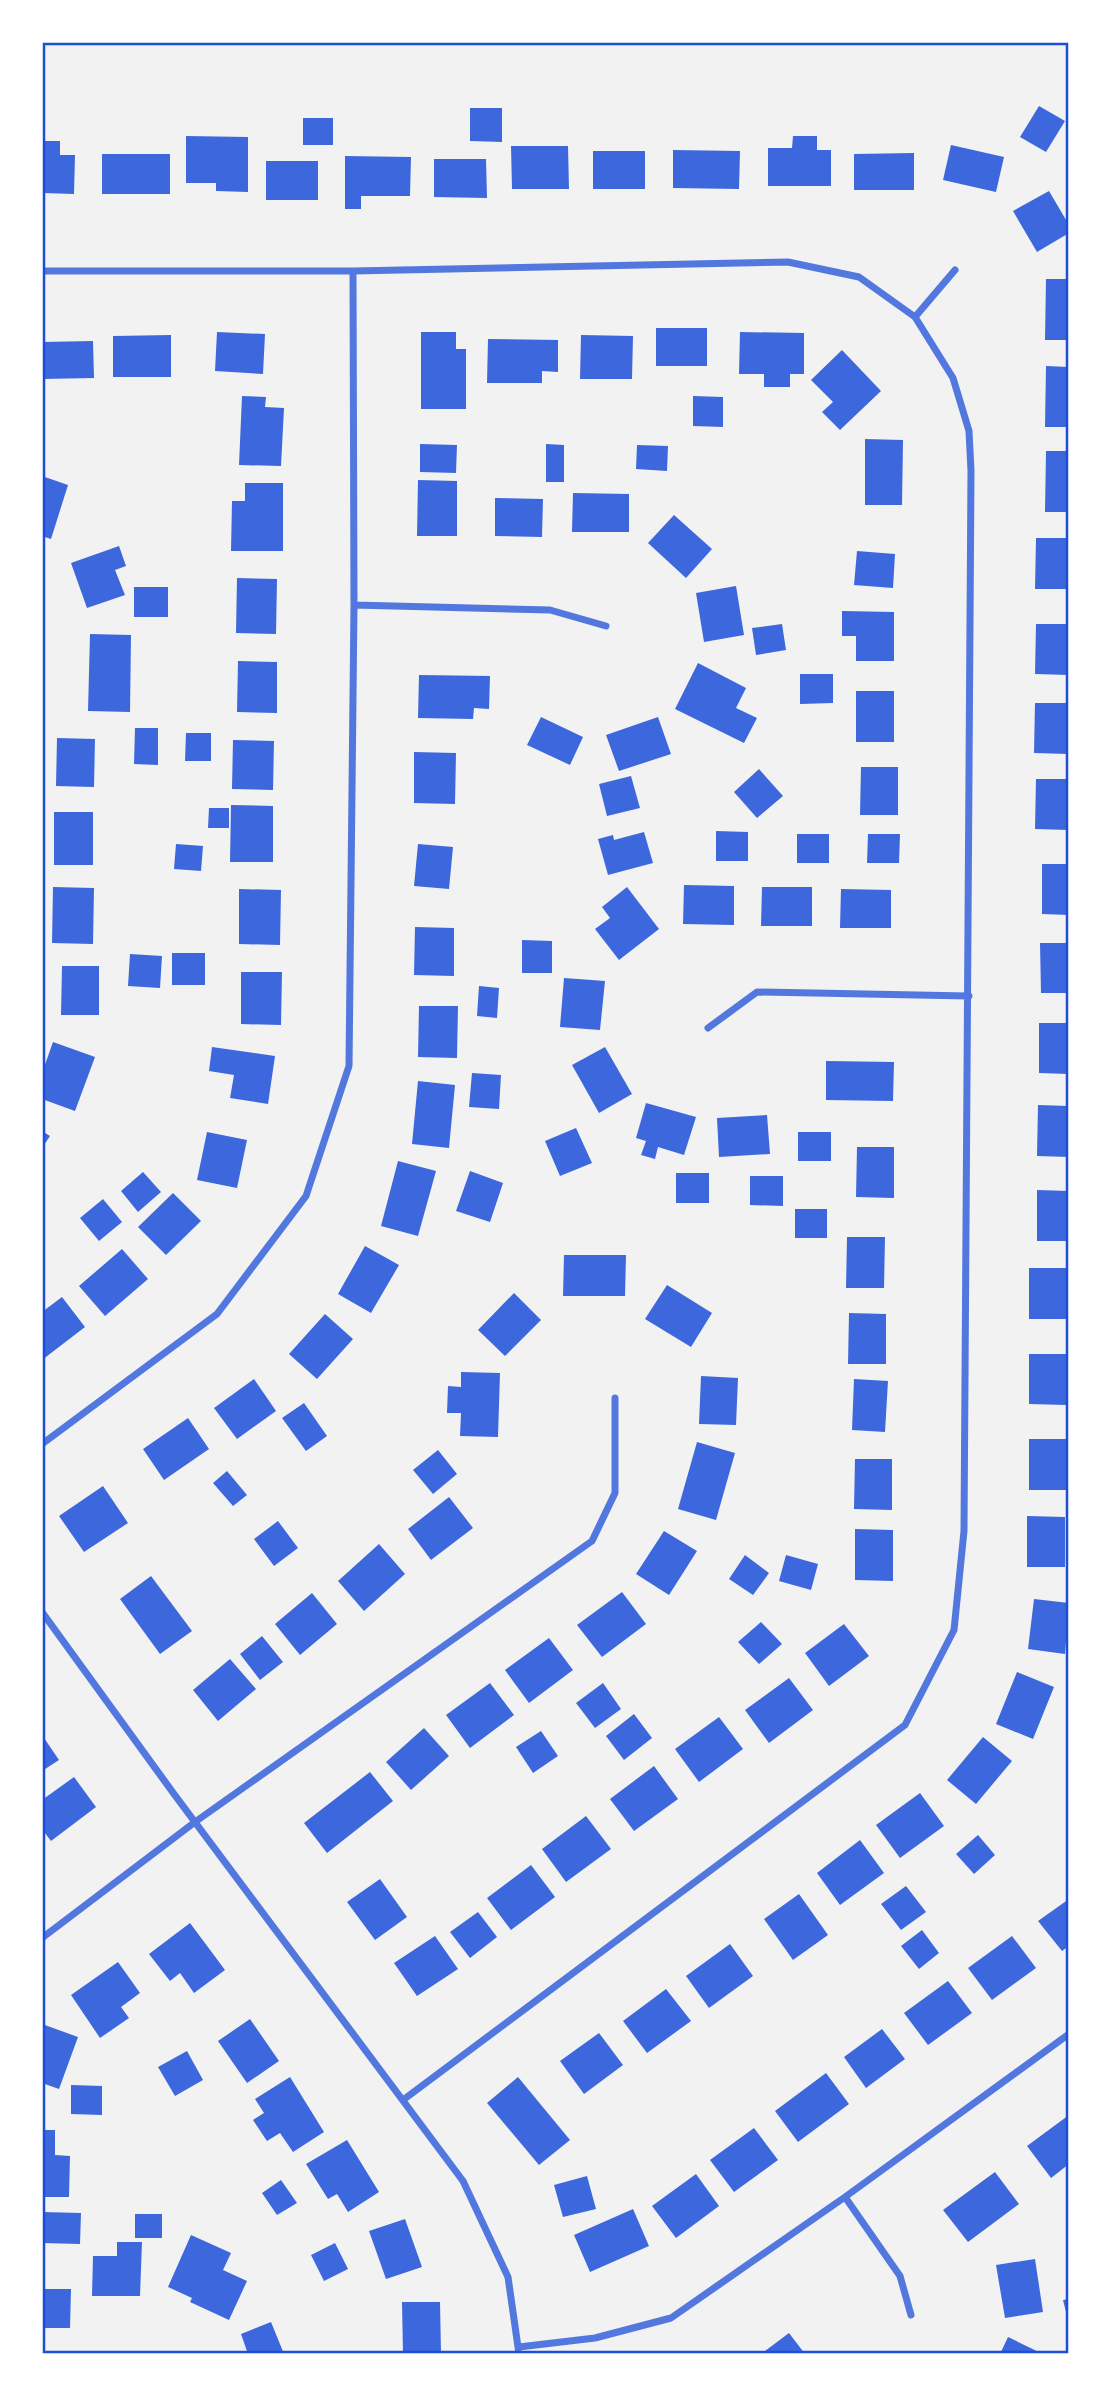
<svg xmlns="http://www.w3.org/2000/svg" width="1111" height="2396" viewBox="0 0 1111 2396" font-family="'Public Sans',sans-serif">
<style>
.building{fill:#3d67dc}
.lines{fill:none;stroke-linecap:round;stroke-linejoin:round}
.minor{stroke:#5277de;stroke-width:7}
.neatline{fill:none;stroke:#1d4ed8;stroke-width:2.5}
</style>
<rect width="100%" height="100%" fill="#f2f2f2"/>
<!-- building -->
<path class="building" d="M1039,106l26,15 -19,31 -26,-15z
M470,108h32v34l-32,-1z
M303,118h30v27h-30z
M186,136l62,1v55l-32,-1v-8h-30z
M793,136h24v14h14v36h-63v-38h24z
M42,141h18v14h15l-1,39 -32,-1z
M951,145l53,12 -8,35 -53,-12z
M511,146h57l1,43h-57z
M673,150l67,1 -1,38 -66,-1z
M593,151h52v38h-52z
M914,153v37h-60v-36z
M102,154h68v40h-68z
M345,156l66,1 -1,39h-49v13h-16z
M434,159h52l1,39 -53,-1z
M266,161h52v39h-52z
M1049,191l20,34v8l-32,19 -24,-41z
M1046,279h23v61h-24z
M656,328h51v38h-51z
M217,332l48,2 -2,40 -48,-3z
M421,332h35v17h10v60h-45z
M740,332l64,1v41h-14v13h-26v-13h-25z
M171,335v42h-58v-41z
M581,335l52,1 -1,43h-52z
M488,339l70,1v32l-16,-1v12h-55z
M93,341l1,37 -52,1v-37z
M842,350l39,41 -41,39 -18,-18 11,-10 -22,-22z
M1046,366l23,1v60h-24z
M242,396l24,1 -1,10 19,1 -3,58 -42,-1z
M693,396l30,1v30l-30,-1z
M865,439l38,1 -1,65h-37z
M420,444l37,1 -1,28 -36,-1z
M546,444l18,1v37h-18z
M637,445l31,1 -1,25 -31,-2z
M1046,451h23v61h-24z
M42,476l26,9 -17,54 -9,-3z
M418,480l39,1v55h-40z
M245,483h38v68h-52l1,-50h13z
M573,493l56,1v38h-57z
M495,498l48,1 -1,38 -47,-1z
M674,515l38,34 -26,29 -38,-35z
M1036,538h33v51h-34z
M119,546l7,20 -11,4 10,25 -38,13 -16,-45z
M857,551l38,3 -2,34 -39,-3z
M237,578l40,1 -1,55 -40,-1z
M736,586l8,49 -40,7 -8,-49z
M134,587h34v30h-34z
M842,611l52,1v49h-38v-25h-14z
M782,624l4,26 -30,5 -4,-27z
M1036,624h33v51l-34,-1z
M90,634l41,1 -1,77 -42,-1z
M238,661l39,1v51l-40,-1z
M698,663l48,25 -10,20 21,10 -13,25 -69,-34z
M800,674h33v29l-33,1z
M419,675l71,1 -1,33 -15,-1 -1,11 -55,-1z
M856,691h38v51h-38z
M1035,703h34v51l-35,-1z
M541,717l42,20 -13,28 -43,-20z
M658,717l13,37 -52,17 -13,-36z
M135,728h23v37l-24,-1z
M186,733h25v28h-26z
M57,738l38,1 -1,48 -38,-1z
M233,740l41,1 -1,49 -41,-1z
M414,752l42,1 -1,51 -41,-1z
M861,767h37v48h-38z
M759,769l24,27 -26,22 -23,-26z
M631,776l9,32 -33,8 -8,-32z
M1036,779h33v51l-34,-1z
M231,805l42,1v56h-43z
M209,808h20v20h-21z
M54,812h39v53h-39z
M716,831l32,1v29h-32z
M644,832l9,31 -45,12 -10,-36 15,-4 1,5z
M797,834h32v29h-32z
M868,834h32l-1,29h-32z
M176,844l27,2 -2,25 -27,-2z
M418,844l35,3 -4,42 -35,-3z
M1042,864h27v51l-27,-1z
M684,885l50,1v39l-51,-1z
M53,887l41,1 -1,56 -41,-1z
M627,887l32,42 -40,31 -24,-31 15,-11 -8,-11z
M762,887h50v39h-51z
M239,889l42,1 -1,55 -41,-1z
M841,889l50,1v38h-51z
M415,927l39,1v48l-40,-1z
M522,940l30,1v32h-30z
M1040,943h29v50h-28z
M172,953h33v32h-33z
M130,954l32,2 -2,32 -32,-2z
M62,966h37v49h-38z
M241,972h41l-1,53 -40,-1z
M564,978l41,3 -5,49 -40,-3z
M479,986l20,2 -2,30 -20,-2z
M419,1006h39l-1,52 -39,-1z
M1039,1023h30v51l-30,-1z
M53,1042l42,15 -20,54 -33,-12v-26z
M212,1047l63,9 -7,48 -38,-6 4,-23 -25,-4z
M605,1047l27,47 -33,19 -27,-48z
M826,1061l68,1 -1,39 -67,-1z
M472,1073l29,2 -2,34 -30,-2z
M418,1081l37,4 -6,63 -37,-4z
M646,1103l50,14 -12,38 -26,-8 -3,12 -14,-4 5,-14 -10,-3z
M1038,1105l31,1v51l-32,-1z
M767,1115l3,39 -51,3 -2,-39z
M576,1128l16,35 -32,13 -15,-35z
M42,1131l8,5 -8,12z
M207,1132l40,8 -10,48 -40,-8z
M798,1132h33v29h-33z
M857,1147h37v51l-38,-1z
M398,1161l38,10 -18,65 -37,-10z
M470,1171l33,12 -13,39 -34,-11z
M143,1172l18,20 -23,20 -17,-21z
M676,1173h33v30h-33z
M750,1176h33v30l-33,-1z
M1037,1190l32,1v50h-32z
M173,1193l28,28 -35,34 -28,-28z
M103,1199l19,23 -23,19 -19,-23z
M795,1209h32v29h-32z
M847,1237h38l-1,51h-38z
M365,1246l34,19 -28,48 -33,-19z
M122,1249l26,30 -43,37 -26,-30z
M564,1255h62l-1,41h-62z
M1029,1268h38l-1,51h-37z
M667,1285l45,28 -21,34 -46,-28z
M514,1293l27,27 -36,36 -27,-26z
M62,1297l23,30 -43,33v-48z
M849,1313l37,1v50h-38z
M325,1314l28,25 -36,40 -28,-25z
M1029,1354h38l-1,51 -37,-1z
M461,1372l39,1 -2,64 -38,-1 1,-23h-14l1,-27 13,1z
M701,1376l37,2 -2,47 -37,-1z
M254,1379l22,32 -39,28 -23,-31z
M854,1379l34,2 -3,51 -33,-2z
M304,1403l23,33 -21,15 -24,-33z
M188,1418l21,31 -45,31 -21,-31z
M1029,1439h38v51h-38z
M697,1442l38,11 -19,67 -38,-11z
M438,1450l19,24 -24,20 -20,-24z
M855,1459h37v51l-38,-1z
M227,1471l20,24 -14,11 -20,-23z
M103,1486l25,37 -44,29 -25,-36z
M449,1497l24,31 -42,32 -23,-31z
M1027,1516l38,1v50h-38z
M278,1521l20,27 -24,18 -20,-27z
M855,1529l38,1v51l-38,-1z
M664,1531l33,20 -28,44 -33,-21z
M379,1544l26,30 -41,37 -26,-30z
M745,1555l24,18 -16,22 -24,-16z
M786,1555l32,9 -7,26 -32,-9z
M151,1576l41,55 -32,23 -40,-55z
M622,1592l24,32 -44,33 -25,-32z
M312,1593l25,31 -37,31 -25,-31z
M1034,1599l35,4 -4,51 -37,-5z
M761,1622l21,22 -23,20 -21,-22z
M844,1624l25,32 -40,30 -24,-33z
M262,1636l21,26 -23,18 -20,-26z
M549,1638l24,32 -44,33 -24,-33z
M230,1659l26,30 -38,32 -25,-31z
M1017,1672l37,15 -21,52 -37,-15z
M789,1678l24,32 -44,33 -24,-33z
M490,1683l24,32 -44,33 -24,-33z
M603,1683l18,26 -26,19 -19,-25z
M634,1714l18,24 -28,22 -18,-24z
M719,1717l24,32 -44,33 -24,-33z
M424,1728l25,28 -38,34 -25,-28z
M541,1731l17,25 -25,17 -17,-26z
M42,1735l17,25 -17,11z
M983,1737l29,24 -36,43 -29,-24z
M654,1766l24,33 -44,32 -24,-32z
M370,1772l23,29 -66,52 -23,-30z
M74,1777l22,30 -45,34 -9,-12v-29z
M920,1793l24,33 -44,32 -24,-33z
M586,1816l25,33 -45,33 -24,-33z
M978,1835l17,20 -21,19 -18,-20z
M860,1840l24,33 -44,32 -23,-32z
M531,1865l24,32 -44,33 -24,-32z
M380,1879l27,38 -32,23 -28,-38z
M906,1886l20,26 -25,18 -20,-26z
M799,1894l29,41 -35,25 -29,-41z
M1069,1899v47l-7,5 -24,-30z
M478,1912l19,25 -27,21 -20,-26z
M190,1923l35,47 -31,23 -14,-20 -10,8 -21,-27z
M922,1930l17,23 -20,16 -18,-23z
M435,1936l23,33 -41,27 -23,-33z
M1012,1936l24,32 -44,32 -24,-32z
M730,1944l23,32 -44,32 -23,-32z
M118,1962l22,31 -19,14 8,11 -29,20 -29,-43z
M948,1981l24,32 -44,32 -24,-32z
M666,1989l25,32 -44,32 -24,-32z
M250,2019l29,42 -32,22 -29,-42z
M42,2024l36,13 -19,52 -17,-6z
M882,2029l23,30 -39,29 -22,-31z
M599,2033l24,32 -39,29 -24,-33z
M187,2051l16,29 -28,16 -17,-29z
M826,2073l23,31 -51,38 -23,-31z
M290,2077l34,55 -31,20 -13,-19 -13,8 -14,-21 11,-7 -9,-14z
M518,2077l52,63 -31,25 -52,-62z
M71,2085l31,1v29l-31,-1z
M1069,2115v49l-18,14 -24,-32z
M754,2128l24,32 -44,32 -24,-32z
M42,2130h13v25l15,1 -1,41h-27z
M347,2140l32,52 -31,20 -11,-18 -9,5 -22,-35z
M995,2172l24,32 -51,38 -25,-32z
M696,2174l23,32 -43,32 -24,-32z
M587,2176l9,33 -33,8 -9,-32z
M281,2180l16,23 -20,12 -15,-22z
M633,2209l16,37 -59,26 -16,-37z
M42,2212l39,1 -1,31 -38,-1z
M135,2214h27v24h-27z
M405,2219l17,48 -36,12 -17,-48z
M191,2235l40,18 -8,17 24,11 -18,39 -39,-18 2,-4 -24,-11z
M117,2242h25l-2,54h-48l1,-40h24z
M335,2243l13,26 -24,12 -13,-26z
M1035,2259l8,53 -38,6 -9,-53z
M42,2289h29l-1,39h-28z
M1069,2299v21h-1l-5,-20z
M402,2302h38l1,52h-38z
M271,2322l13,32h-36l-7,-20z
M789,2333l16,21h-44z
M1008,2337l35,17h-43z"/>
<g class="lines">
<!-- minor -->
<path class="minor" d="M42,271h311l435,-9 71,15 56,40 38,61 16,53 2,40 -7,1060 -10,99 -49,95 -502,375
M915,317l40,-47
M354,605l196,5 56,16
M708,1028l49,-36 212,4
M42,1444l175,-130 89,-118 43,-130 5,-461 -1,-334
M42,1612l132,182 289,387 45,96 11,77
M42,1938l153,-116 397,-281 23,-48v-95
M845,2197l55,79 11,39
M519,2347l76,-9 76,-20 174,-121 224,-163"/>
</g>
<!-- border -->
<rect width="1111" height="2396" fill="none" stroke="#ffffff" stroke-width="88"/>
<rect x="44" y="44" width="1023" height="2308" class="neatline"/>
</svg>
